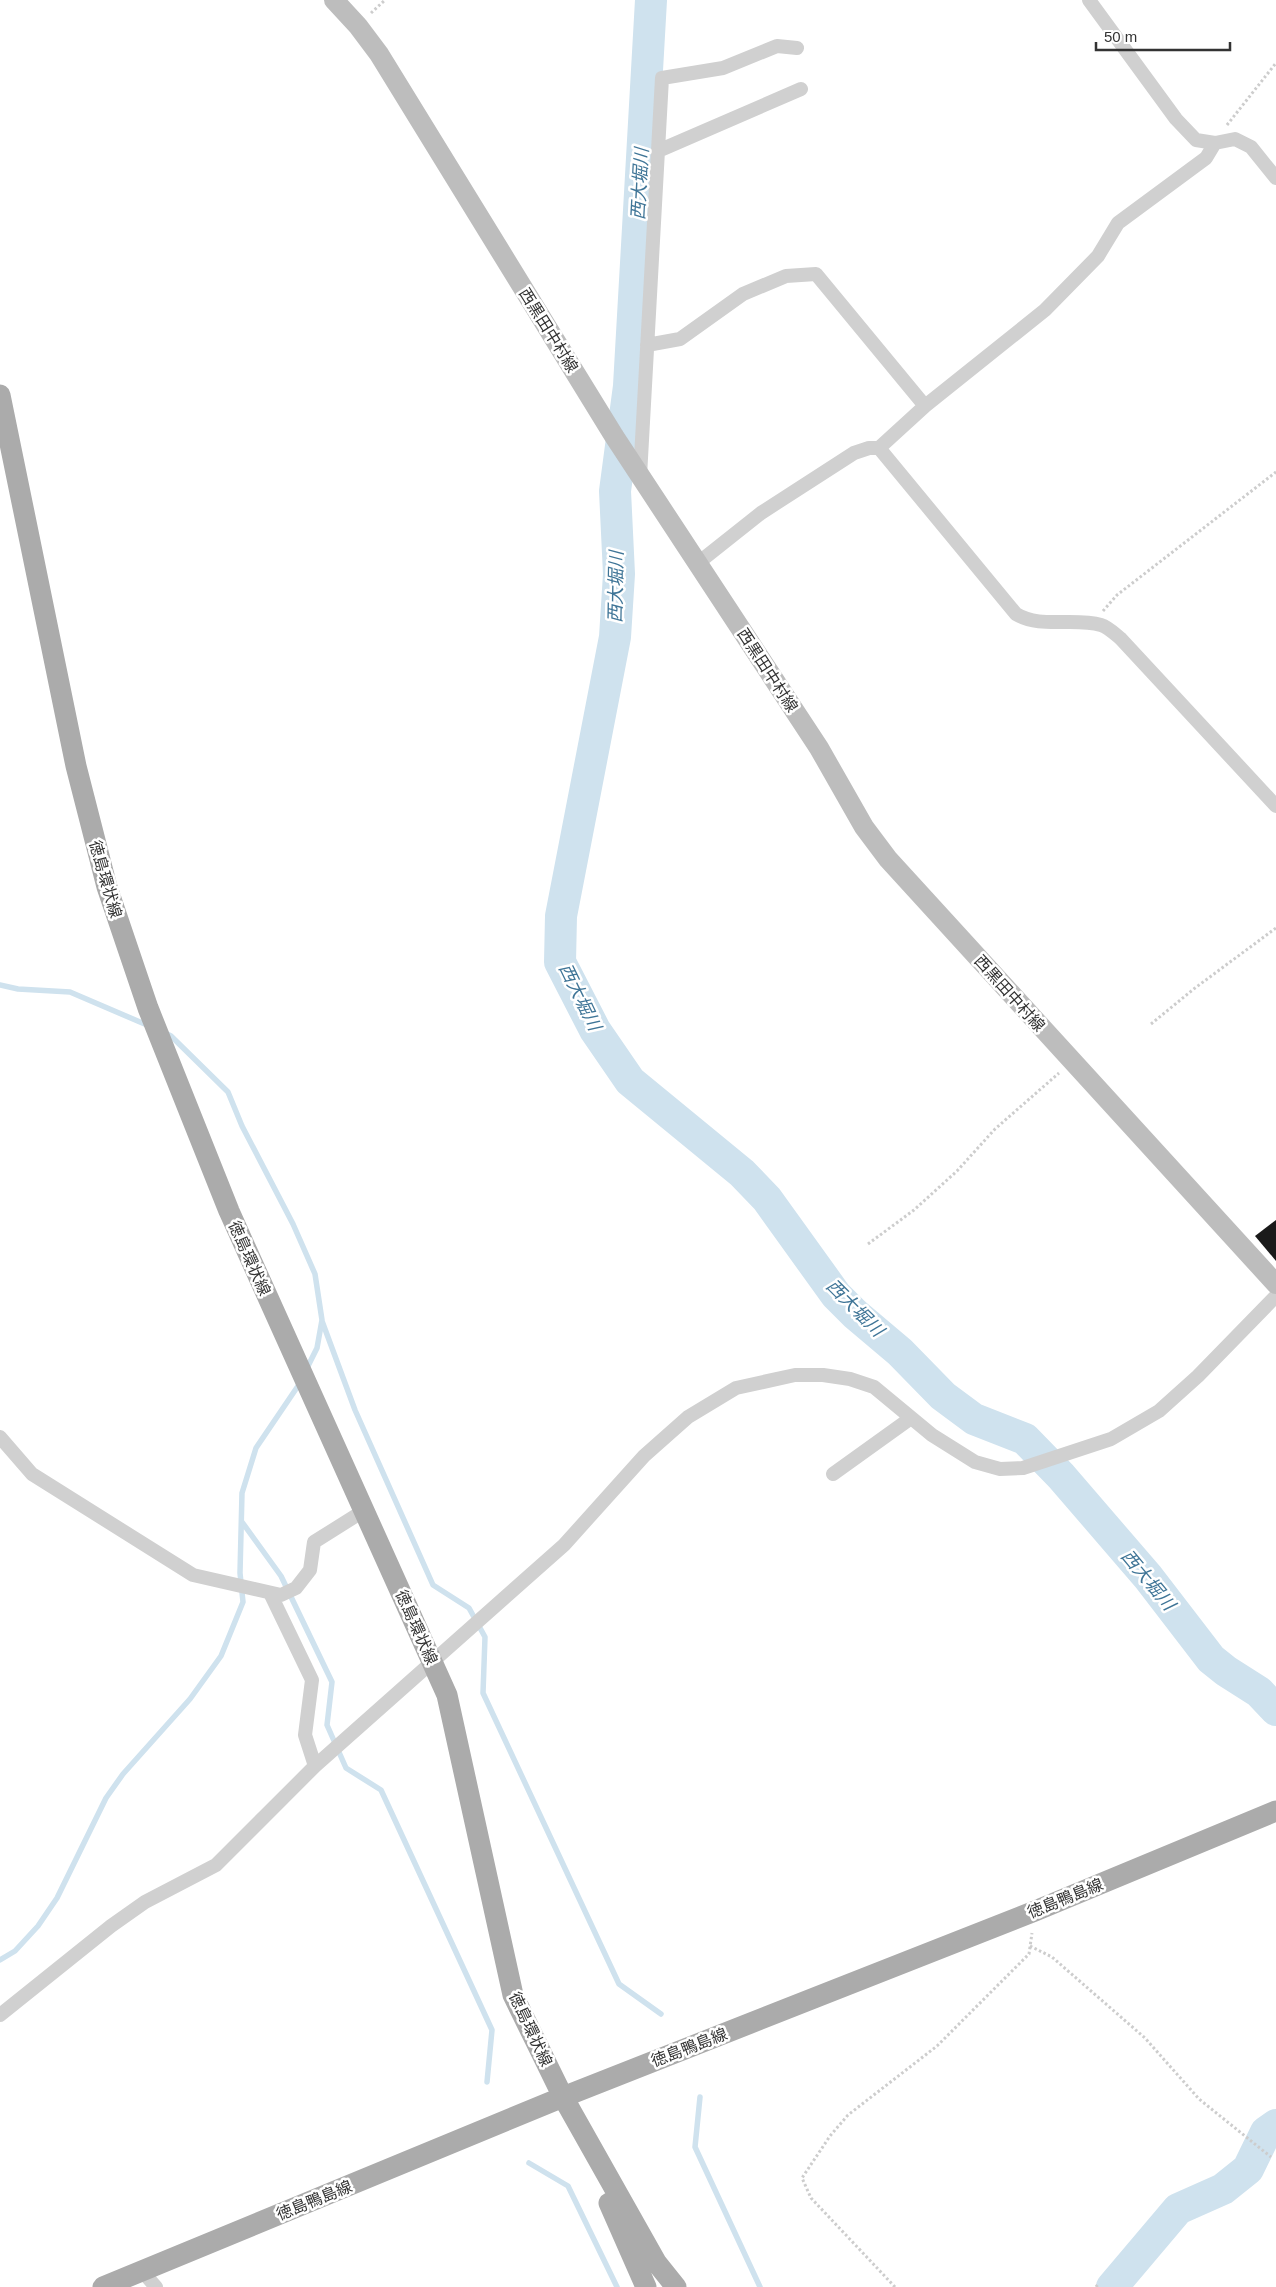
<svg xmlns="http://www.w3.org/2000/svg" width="1276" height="2287" viewBox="0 0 1276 2287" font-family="Arial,'Noto Sans JP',sans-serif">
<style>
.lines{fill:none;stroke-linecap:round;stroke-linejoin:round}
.stream{stroke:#cfe2ee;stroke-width:5.5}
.river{stroke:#cfe2ee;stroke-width:32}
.building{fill:#1a1a1a}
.path{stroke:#cdcdcd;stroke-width:3;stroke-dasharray:2.5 2.5;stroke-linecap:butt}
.street{stroke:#d0d0d0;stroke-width:14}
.secondary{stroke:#bdbdbd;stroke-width:20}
.primary{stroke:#ababab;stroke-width:21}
.labels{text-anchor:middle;stroke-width:5;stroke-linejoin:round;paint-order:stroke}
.street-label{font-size:16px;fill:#333;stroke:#fff}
.water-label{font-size:18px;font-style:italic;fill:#3f7597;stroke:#fff}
</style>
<rect width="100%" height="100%" fill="#fff"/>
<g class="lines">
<!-- stream -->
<path class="stream" d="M0,985l18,4 52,3 77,33
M165,1033l6,3 57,56 14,34 51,98 22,50 7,46 -5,28 -11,22
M322,1321l33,89 78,175 36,23 16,29 -2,56 136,291 42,30
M242,1522l39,54 51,106 -5,43 19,43 35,22 111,240 -5,52
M0,1960l15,-9 23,-25 19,-28 49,-100 17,-24 67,-75 31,-43 22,-54 -3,-29 2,-80 14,-45 44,-65
M700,2097l-5,50 65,140
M529,2163l39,23 49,101"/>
<!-- river -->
<path class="river" d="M651,0l-22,386 -14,105 4,83 -4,63 -54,279 -1,46 35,68 35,51 112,92 25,26 69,96 19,19 45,38 43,44 31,23 51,20 36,37 87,101 63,82 15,12 33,21 17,18
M1112,2287l66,-78 45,-20 25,-20 18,-37 10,-7"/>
</g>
<!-- building -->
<path class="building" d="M1276,1220v41l-21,-25z"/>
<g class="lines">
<!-- path -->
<path class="path" d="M371,13l14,-13
M1227,125l49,-62
M1103,611l14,-16 159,-123
M1151,1024l44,-36 81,-60
M868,1244l46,-34 43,-39 38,-42 64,-56
M1030,1946l22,11 93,81 54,61 72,58
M895,2287l-84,-89 -9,-20 28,-42 18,-21 89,-69 92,-92 3,-21
M1096,2287l3,-4"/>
<!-- street -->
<path class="street" d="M1089,0l87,119 20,21 19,3 20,-4 16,8 25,31
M658,151l143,-62
M647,345l33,-6 63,-45 43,-18 30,-2 109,132
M879,448l137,166c24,15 58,3 85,11 7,2 14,9 20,14l155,167
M640,476l22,-398 61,-10 54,-22 20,2
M698,563l63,-50 93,-60 15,-5h10l46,-42 120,-96 53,-54 20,-33 88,-65 9,-15
M0,1437l32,37 161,101 88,20 15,-7 14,-18 4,-28 51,-32
M833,1474l78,-56
M270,1593l42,87 -7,55 10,31
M0,2015l111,-89 34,-24 71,-37 99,-99 249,-221 80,-89 44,-39 48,-29 59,-13h28l27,4 24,8 58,48 43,27 25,7 23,-1 88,-29 48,-28 39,-35 78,-80
M142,2271l14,16"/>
<!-- secondary -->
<path class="secondary" d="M334,0l24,26 21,28 235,382 205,312 45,79 24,32 388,425"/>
<!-- primary -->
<path class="primary" d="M0,395l76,371 31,121 41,121 81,203 218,484 66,300 50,102 93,165 20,25
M609,2203l37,84
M103,2287l460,-190 472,-186 241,-100"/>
</g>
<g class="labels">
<!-- street labels -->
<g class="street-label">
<text transform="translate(549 330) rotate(58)" y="6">西黒田中村線</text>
<text transform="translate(768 670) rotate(57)" y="6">西黒田中村線</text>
<text transform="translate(106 879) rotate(74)" y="6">徳島環状線</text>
<text transform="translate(1010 993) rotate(48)" y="6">西黒田中村線</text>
<text transform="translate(250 1258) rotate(66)" y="6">徳島環状線</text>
<text transform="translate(417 1627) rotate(66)" y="6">徳島環状線</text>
<text transform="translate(1065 1898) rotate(-22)" y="6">徳島鴨島線</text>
<text transform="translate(531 2029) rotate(65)" y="6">徳島環状線</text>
<text transform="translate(689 2047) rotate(-21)" y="6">徳島鴨島線</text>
<text transform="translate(314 2200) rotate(-22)" y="6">徳島鴨島線</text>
</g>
<!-- water labels -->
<g class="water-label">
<text transform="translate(640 184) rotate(-87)" y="6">西大堀川</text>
<text transform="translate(616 587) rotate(-89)" y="6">西大堀川</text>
<text transform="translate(580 997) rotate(64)" y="6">西大堀川</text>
<text transform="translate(855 1308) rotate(45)" y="6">西大堀川</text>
<text transform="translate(1148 1580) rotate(50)" y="6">西大堀川</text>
</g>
</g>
<!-- scale -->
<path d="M1096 42v8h134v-8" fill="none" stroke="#333333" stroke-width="2.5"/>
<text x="1104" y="42" font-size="15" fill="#333333" stroke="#ffffff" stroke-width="4" paint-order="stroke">50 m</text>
</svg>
